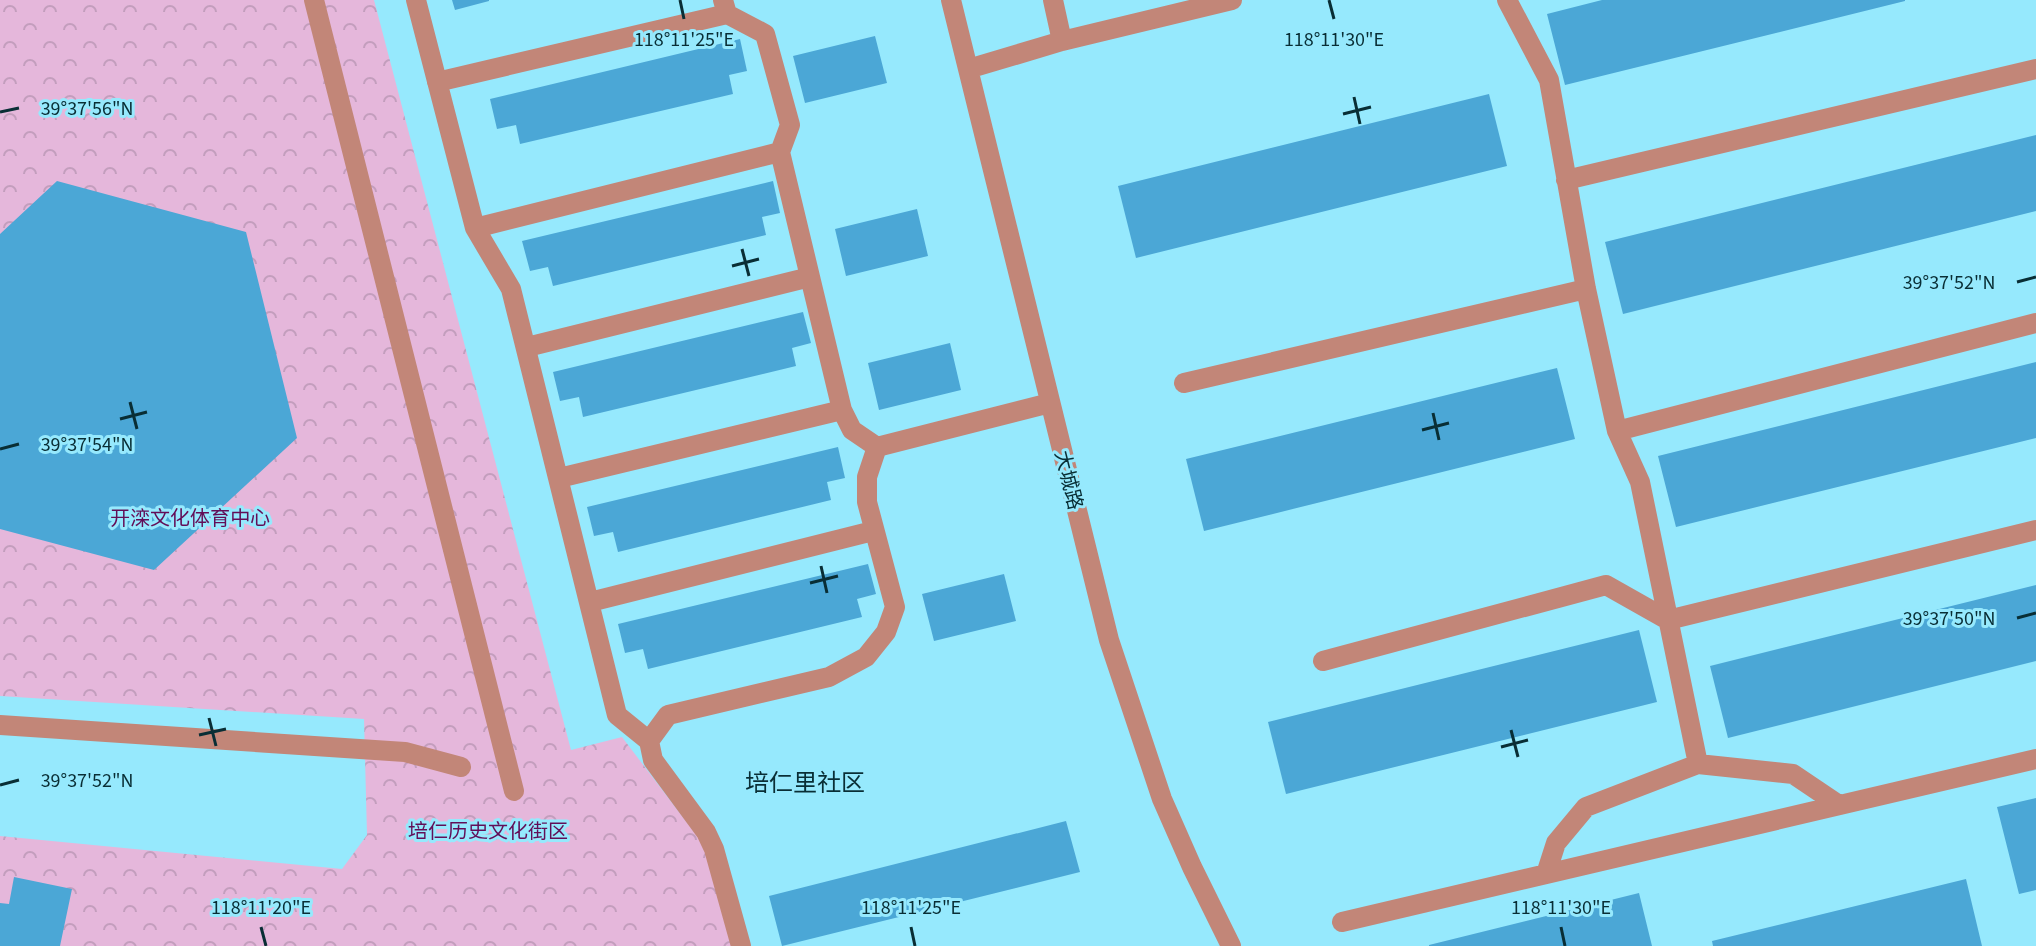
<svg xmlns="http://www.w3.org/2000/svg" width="2036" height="946" viewBox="0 0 2036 946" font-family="'Source Sans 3','Noto Sans SC',sans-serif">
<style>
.park{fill:url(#park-crowns)}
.building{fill:#4ba7d6}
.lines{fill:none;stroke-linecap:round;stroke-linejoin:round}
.minor{stroke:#c28678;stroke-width:20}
.ticks{fill:none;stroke:#092e35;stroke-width:3}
.labels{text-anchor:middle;stroke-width:6;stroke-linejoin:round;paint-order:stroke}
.street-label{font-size:20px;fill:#092e35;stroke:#96e9fd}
.park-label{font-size:20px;fill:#620e57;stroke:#96e9fd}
.quarter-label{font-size:24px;fill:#092e35;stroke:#96e9fd}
.ticks-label{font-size:20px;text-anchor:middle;fill:#092e35;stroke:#96e9fd;stroke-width:6;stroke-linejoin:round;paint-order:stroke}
</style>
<defs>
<pattern id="park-crowns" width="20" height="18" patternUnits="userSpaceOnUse" patternTransform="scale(2)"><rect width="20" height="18" fill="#e5b7db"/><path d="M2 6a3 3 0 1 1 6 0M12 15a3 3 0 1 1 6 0" fill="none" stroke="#c39ebd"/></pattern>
</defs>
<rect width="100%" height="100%" fill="#96e9fd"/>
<!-- park -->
<path class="park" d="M0,0h374l197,750 51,-13 76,100 13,21 22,88h-733v-110l342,33 25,-34 -3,-116 -364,-23z"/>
<!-- building -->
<path class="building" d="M452,0h37v1l-34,9z
M1602,0h303v1l-340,84 -18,-71z
M875,36l12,47 -82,20 -12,-47z
M740,39l7,32 -18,4 4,19 -213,50 -4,-19 -19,4 -7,-30z
M1489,94l18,72 -371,92 -18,-72z
M2036,135v76l-413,103 -18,-72z
M57,181l189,51 51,206 -143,132 -154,-41v-295z
M773,181l7,32 -18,4 4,18 -213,51 -5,-19 -18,4 -8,-30z
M917,209l11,47 -82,20 -11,-47z
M803,312l8,31 -19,5 4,18 -213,51 -4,-20 -19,4 -7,-29z
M950,343l11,47 -82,20 -11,-47z
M2036,362v76l-360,89 -18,-71z
M1557,368l18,71 -371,92 -18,-72z
M838,447l7,31 -18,4 4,18 -213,52 -5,-20 -19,4 -7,-29z
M868,564l8,30 -19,5 5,18 -214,52 -5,-20 -18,4 -7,-29z
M1004,574l12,47 -82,20 -12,-47z
M2036,585v76l-308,77 -18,-72z
M1639,630l18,72 -371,92 -18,-72z
M2036,798v92l-17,4 -22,-87z
M1066,821l14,51 -298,74 -13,-50z
M14,877l58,12 -12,57h-60v-43l9,1z
M1966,879l16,67h-269l-1,-5z
M1639,893l13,53h-223v-1z"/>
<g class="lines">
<!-- minor -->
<path class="minor" d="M314,0l200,791
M416,0l59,228 36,61 106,426 32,26
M723,0l4,14 38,20 25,91 -10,27 62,258 10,20 25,17 -10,30v25l28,105 -9,25 -20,25 -37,20 -161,38 -19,26 4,19 53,72 8,17 27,97
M951,0l158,640 53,159 30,68 39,79
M1053,0l9,41
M1507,0l42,80 37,209 31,142 23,51 58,282 -112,43 -30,36 -10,31
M968,69l94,-28 170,-41
M437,82l290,-68
M1566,180l470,-111
M475,228l305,-76
M527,347l283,-70
M1184,383l402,-94
M1617,431l419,-108
M877,447l173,-44
M559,478l283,-68
M590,602l283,-71
M1323,661l283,-76 62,35 368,-90
M0,725l405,27 56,15
M1698,764l95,10 46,31
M1342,922l694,-163"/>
</g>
<!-- ticks -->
<path class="ticks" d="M680,0l4,19M1329,0l5,19M1354,97l6,27M0,112l19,-4M1343,114l28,-7M742,249l7,27M732,266l27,-7M2017,282l19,-5M130,402l7,27M1433,413l6,27M120,419l27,-7M1422,430l27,-7M0,449l19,-5M821,566l6,27M810,583l28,-7M2017,618l19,-5M209,718l7,28M1511,730l7,27M199,735l27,-6M1501,747l27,-7M0,785l19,-5M261,927l5,19M911,927l4,19M1561,927l4,19"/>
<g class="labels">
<!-- street labels -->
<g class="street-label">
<text transform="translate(1069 480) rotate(76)" y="7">大城路</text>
</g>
<!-- park labels -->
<g class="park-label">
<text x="190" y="525">开滦文化体育中心</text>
<text x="488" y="838">培仁历史文化街区</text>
</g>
<!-- quarter labels -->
<g class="quarter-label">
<text x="805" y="791">培仁里社区</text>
</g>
</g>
<g class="ticks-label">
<text x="684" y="46">118°11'25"E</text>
<text x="1334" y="46">118°11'30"E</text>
<text x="87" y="115">39°37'56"N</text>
<text x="1949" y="289">39°37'52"N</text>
<text x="87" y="451">39°37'54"N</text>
<text x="1949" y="625">39°37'50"N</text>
<text x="87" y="787">39°37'52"N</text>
<text x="261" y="914">118°11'20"E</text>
<text x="911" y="914">118°11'25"E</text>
<text x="1561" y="914">118°11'30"E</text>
</g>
</svg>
